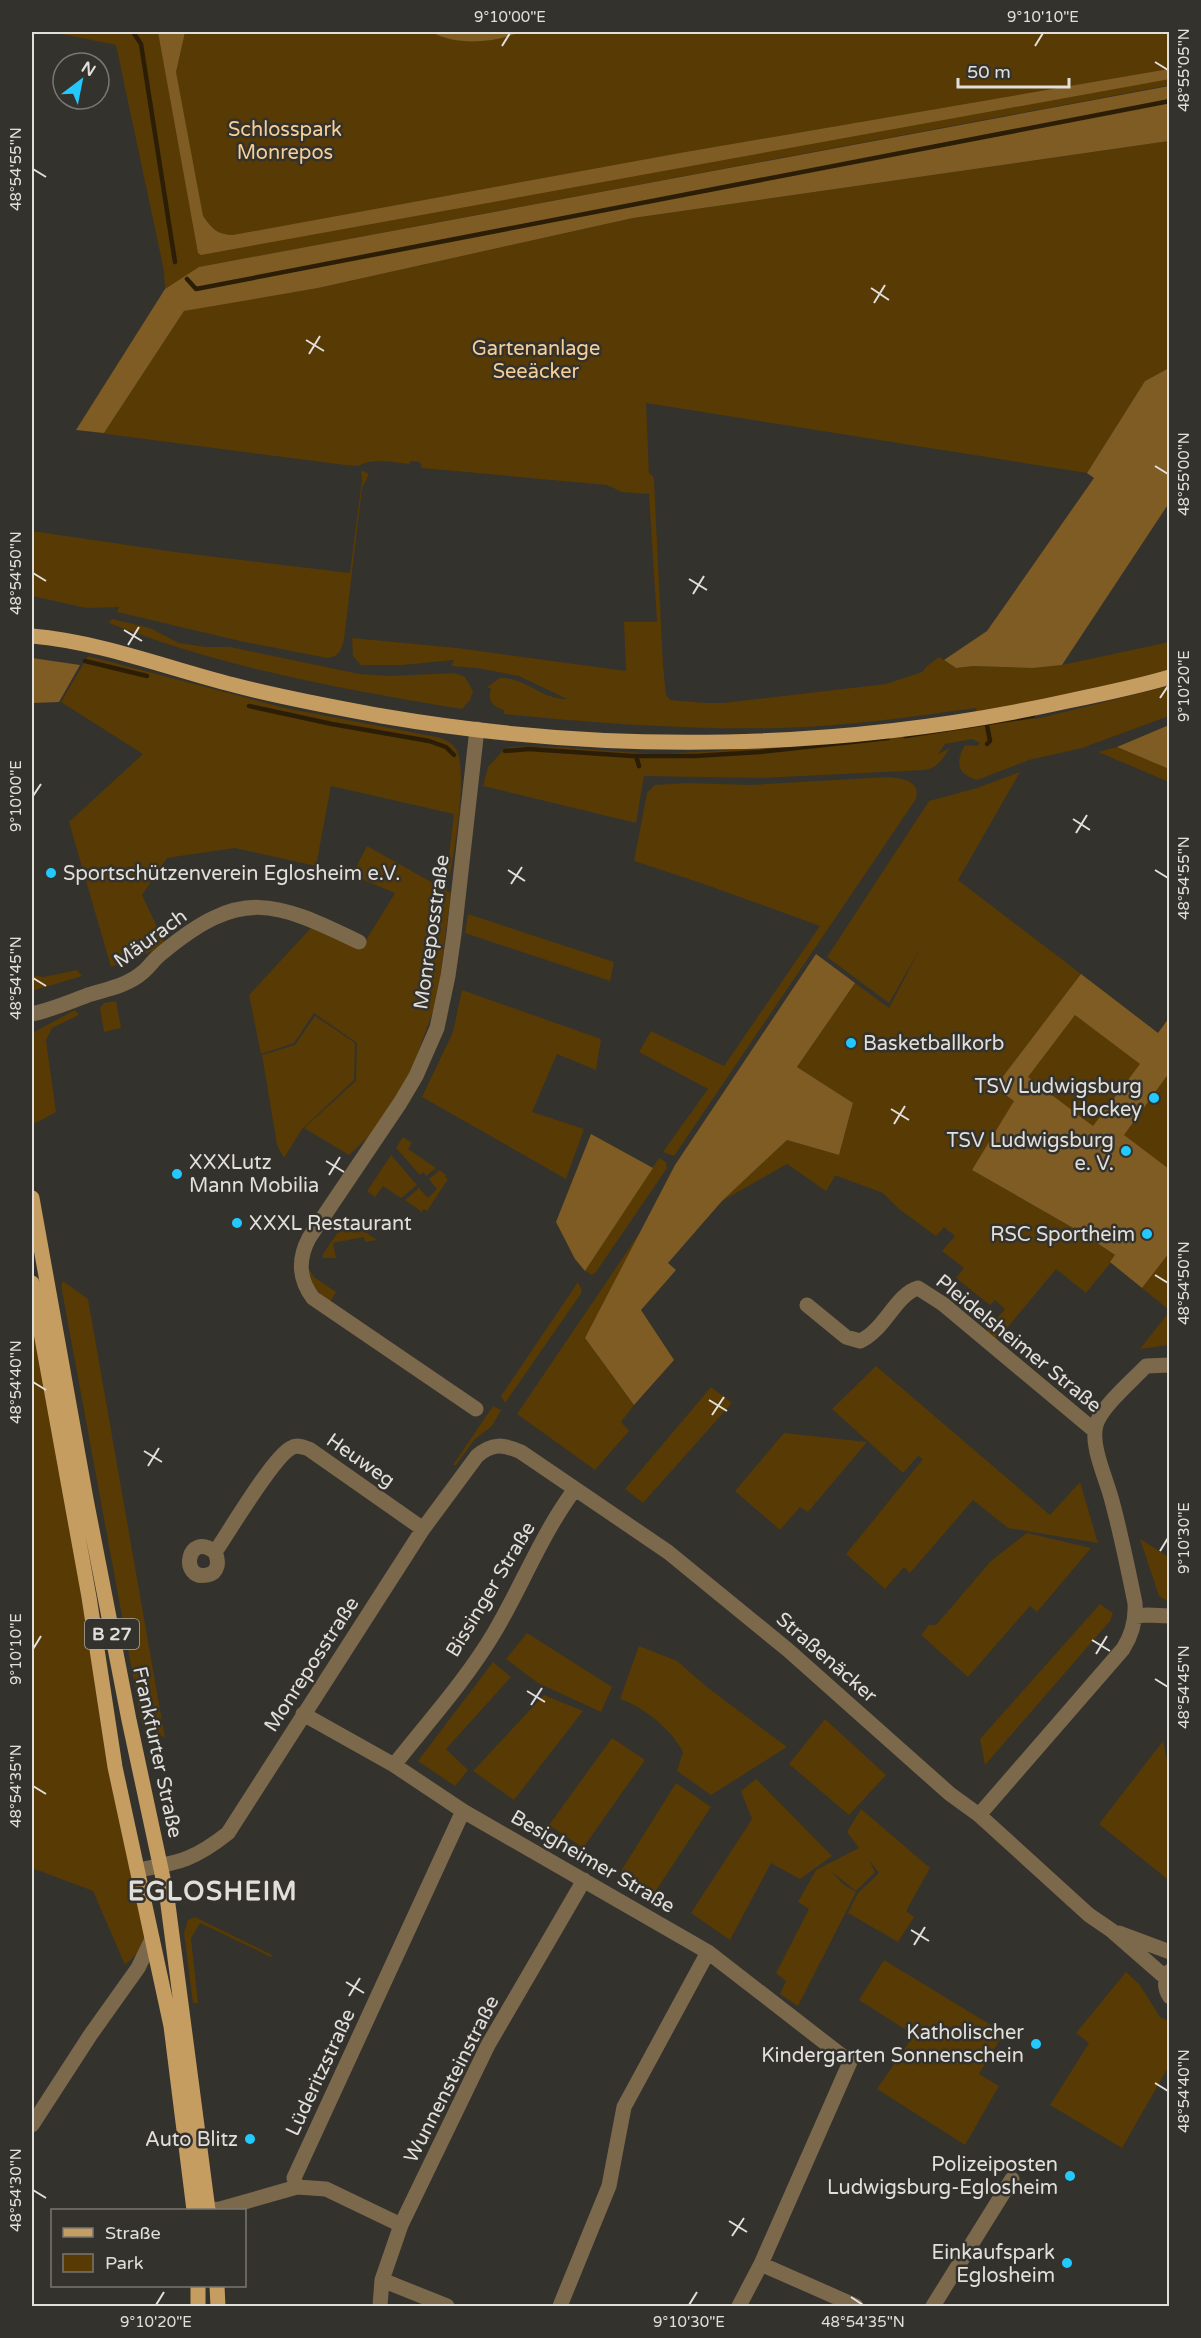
<svg xmlns="http://www.w3.org/2000/svg" width="1201" height="2338" viewBox="0 0 1201 2338" font-family="'Varela Round',sans-serif">
<style>
.green{fill:#573a04}
.forest{fill:#7f5c23;fill-rule:evenodd}
.lines{fill:none;stroke-linecap:round;stroke-linejoin:round}
.stream{stroke:#2c1e06;stroke-width:4.5}
.minor{stroke:#7c694c;stroke-width:15}
.major{stroke:#c69d61;stroke-width:15}
.ticks{fill:none;stroke:#e1dfdc;stroke-width:2}
.poi-dot{fill:#23c9fe;stroke:#34322d;stroke-width:2}
.labels{text-anchor:middle;stroke-width:5;stroke-linejoin:round;paint-order:stroke}
.shield{fill:#34322d;stroke:#adaba8;stroke-width:1.5}
.shield-label{font-size:18px;font-weight:bold;fill:#e1dfdc}
.park-label{font-size:20px;fill:#f6cf98;stroke:#34322d}
.poi-label{font-size:20px;fill:#e1dfdc;stroke:#34322d;text-anchor:end}
.street-label{font-size:20px;fill:#e1dfdc;stroke:#34322d}
.district-label{font-size:26px;font-weight:bold;letter-spacing:1.5px;fill:#e2ded9;stroke:#34322d}
.neatline{fill:none;stroke:#e1dfdc;stroke-width:2}
.ticks-label{font-size:15px;text-anchor:middle;fill:#e1dfdc}
</style>
<rect width="100%" height="100%" fill="#34322d"/>
<!-- green -->
<path class="green" d="M52,32h1117l1,53 -970,182 -35,22 -1,-18 -48,-226z
M1169,141v227l-24,13 -58,92 -441,-70 3,71 4,2 1,5 9,185 3,29 4,5 35,3h18l163,-19 36,-12 5,-6 12,-9 17,11 17,-2 60,2 29,-3 107,-23v35l-192,42 -1,-11c-65,9 -130,18 -195,20 -92,2 -186,-5 -277,-14v-4c-11,-3 -17,-9 -13,-21l-4,-2 13,-9c25,-1 43,22 67,21l-48,-23 -42,-8 -26,-2 3,-6 -52,5h-41l-8,-9 -1,-18 105,10 169,23 -2,-49h33l-8,-128 -27,-2 -15,-7 -185,-17 -2,-6 -9,-1 -2,3c-15,-2 -40,-6 -50,2l-14,-1 -269,-35 28,3 80,-122 37,-9 97,-14 315,-70z
M361,470l8,4 -7,14 -18,152c-3,10 -5,17 -17,18l-87,-17 -123,-29 2,-5 -33,1 -54,-12v-65l143,21 175,21 12,-93z
M112,619l38,9 29,15 27,4h24l129,27 32,2 63,-3 11,4 8,14 -3,9 -8,9c-120,-20 -239,-41 -353,-86z
M88,656l197,52 147,28c9,2 18,4 24,13 12,21 -1,100 -6,125l-6,4h-7l10,-6 7,-58 -123,-28 -15,80 -81,-18 -68,10 -25,37 24,51 -55,21 -42,-145 74,-68 -82,-52z
M1169,686v30l-87,32 -53,12 -52,20c-20,-6 -22,-18 -12,-35l12,1 3,-3 -8,-4 -27,5 -7,10 12,-6c-8,11 -11,19 -25,22l-163,8 -118,-2 -8,47 -153,-37 5,-19 13,-14 2,-4 7,-2c54,-3 109,8 164,6 119,-4 237,-22 355,-39l7,5z
M1117,747l52,22v13l-71,-30z
M1020,772l-62,108 200,153 11,-15v198l-197,-46 110,63 34,23 -30,37 -30,-24 -64,77 -10,-9 23,-28 -10,-9 -5,5 -34,-27 8,-10 -22,-17 13,-15 -11,-9 -8,9 -37,-27 -16,-16 -46,-17h-2l-9,15 -39,-27 -65,37 65,-61 52,15 14,-52 -56,-36 58,-84 34,25 32,-61 -32,56 -62,-46 102,-156 48,-13z
M887,777c14,1 34,3 29,22l-242,357 -11,-4 45,-63 -69,-37 12,-21 73,35 96,-140 -119,-43 -67,-22 13,-68 8,-8 33,-2 63,2z
M367,846l84,47 -14,107 -26,72 -32,55 -30,28 -45,-27 52,-47 1,-38 -43,-30 -20,30 -33,11 -12,-59 62,-67 49,22 35,-57 -43,-18z
M468,914l146,48 -4,19 -145,-48z
M77,970l5,6 -50,15v-16l11,2z
M462,990l139,49 -5,31 -39,-16 -25,58 52,17 -18,50 -144,-82 31,-65z
M116,1001l5,27 -17,4 -4,-24 4,-5z
M75,1010l4,5 -27,13 -6,12 10,72 -24,13v-92z
M315,1016l40,27 -1,37 -52,49 -18,29 -7,-13 -15,-90 33,-10z
M718,1120l-133,218 49,67 -13,17 8,9 -34,39 -78,-56 170,-251z
M403,1137l9,6 -4,6 28,19 -10,8 -3,-4 -3,3 -24,-27z
M391,1155l26,30 -16,13 -18,-12 -8,11 -8,-6z
M659,1158l7,4 1,6 -71,104 -4,3 -7,-4z
M440,1170l6,5 -1,2 3,2 -21,32 -3,-2 -2,3 -17,-12 14,-12 9,10 9,-9 -8,-10z
M348,1226l13,3 16,11 -12,2 -1,-5 -31,6 3,15h-13v-4l17,-25z
M1169,1253v57l-27,-22z
M307,1266l7,11 22,15 -6,10 -16,-14z
M63,1281l25,18 77,439 -23,-13 -81,-440z
M578,1282l4,9 -2,4 -75,108 -4,-7z
M32,1283l120,656 -27,26 -32,-74 -61,-23z
M1169,1312v33l-29,4z
M876,1366l174,149 30,-33 18,61 -90,-15 -35,-28 -63,73 -6,-6 -19,22 -39,-35 77,-95 -5,-3 -15,17 -71,-64z
M711,1387l21,16 -89,100 -18,-14z
M493,1406l8,4 -9,16 -18,14 -18,25h-3z
M784,1433l83,9 -59,70 -8,-5 -20,23 -45,-39z
M1027,1533l64,15 -54,64 -7,-6 -62,71 -47,-42 8,-10h7l55,-64z
M1140,1539l29,18v45l-10,-6z
M1100,1604l13,9 -3,8 -125,144 -5,-26z
M527,1633l85,54 -11,25 -63,-29 -32,-24z
M639,1646l38,15 30,26 80,60 -76,48 -34,-24 6,-19c-11,-22 -39,-45 -63,-53z
M493,1662l18,15 -65,72 22,21 -13,16 -37,-25z
M544,1695l39,16 -69,89 -41,-29z
M825,1719l61,56 -37,40 -60,-51z
M612,1738l33,22 -62,88 -34,-23z
M1163,1741l7,33v101l-3,4 -68,-55z
M756,1779l76,77 -32,23 -29,-16 -41,77 -39,-27 61,-94 -11,-28z
M676,1783l35,24 -56,85 -34,-21z
M861,1809l69,59 -24,43 8,6 -16,25 -50,-29 10,-20 21,-20 -10,-13 6,12 -19,19 -24,-19 11,12 13,8 -58,114 -18,-12 6,-13 -10,-8 33,-64 -11,-7 18,-32 43,-22 -12,-16z
M195,1917l77,38 -1,2 -71,-34 -9,15 7,65h-5l-9,-70 4,-13z
M884,1960l120,73 -25,41 20,12 -34,59 -88,-56 37,-54 -55,-35z
M1126,1972l14,13 20,32 9,4v45l-47,82 -72,-43 39,-62 -13,-10z"/>
<!-- forest -->
<path class="forest" d="M158,32h27l-9,40 27,144c9,13 15,19 30,19l447,-82 489,-84 1,10 -969,176 -3,-2z
M431,32h90c-28,11 -64,14 -90,0z
M1169,86v55l-536,77 -315,70 -134,23 -80,122 -28,-3 89,-141 34,-22z
M1169,368v135l-107,162 -29,3 -60,-2 -17,2 -12,-8 43,-29 107,-153 -7,-5 58,-92z
M32,658l48,7 -21,37 -27,1z
M1169,725v44l-52,-22z
M816,954l39,29 -58,84 56,36 -14,52 -52,-15 -65,61 -54,62 8,7 -35,40 33,50 -40,45 -49,-67 90,-173z
M1081,974l77,59 11,-15v55l-45,62 45,34v84l-27,35 -32,-26 5,-7 -33,-22 -110,-63 42,-69 -19,-14zM1075,1015l65,49 -47,62 -65,-49z
M591,1134l62,34 -68,103 -10,-12 -19,-37z"/>
<g class="lines">
<!-- stream -->
<path class="stream" d="M133,32l8,12 34,218
M187,279l9,10 974,-188
M85,661l62,15
M249,706l83,18 97,17 17,6 8,8
M987,725l3,16 -3,3
M905,736l128,-20
M505,751l24,-2 103,7h63l65,-4 128,-14
M636,756l3,10"/>
<!-- minor -->
<path class="minor" d="M32,1014c19,-4 38,-12 56,-19 19,-6 39,-9 55,-23 7,-6 12,-14 19,-19 79,-66 112,-52 197,-11
M807,1305l39,32 14,4c24,-10 36,-47 58,-53l25,16 152,127
M476,1409l-163,-111c-15,-20 -15,-39 -4,-60l91,-135 16,-27 21,-48 11,-52 6,-42 23,-205
M215,1552c-28,-22 -36,29 -8,23 12,-2 12,-14 8,-23 14,-20 58,-95 76,-104 6,-4 12,-1 18,1l114,80
M1135,1616l12,-1 23,1
M303,1714l91,51 69,46 245,141 142,110 -89,202 -22,42
M394,1765c34,-43 72,-85 100,-132 28,-47 48,-100 81,-144
M979,1815l144,-166c9,-14 13,-28 12,-46 -7,-34 -14,-69 -23,-102 -5,-21 -22,-55 -16,-76 5,-18 36,-44 50,-59l24,-1
M138,1870c42,-8 56,-10 90,-37l195,-304 54,-73c15,-13 26,-12 44,-4l147,100 120,98 162,144 29,21 110,100 22,15 55,48
M1119,1933l51,19
M1170,1971c-6,9 -6,17 0,26
M32,2125l59,-91 47,-66 14,-29
M208,2210l12,-1 77,-22
M401,2225l-75,-36 -29,-2 -3,-9 169,-367
M761,2264l95,42
M382,2280l65,26
M380,2306l2,-26 19,-55 87,-180 96,-165
M560,2306l49,-120 15,-79 84,-155
M933,2306l79,-127"/>
<!-- major -->
<path class="major" d="M32,636c69,6 135,32 202,49 49,13 99,22 148,31 227,39 461,35 686,-15 34,-7 68,-14 102,-24
M32,1198l54,301 43,221 38,177 41,313
M32,1283l57,314 26,170 56,259 23,184
M198,2286v20
M217,2286l1,20"/>
</g>
<!-- ticks -->
<path class="ticks" d="M502,46l8,-13M1035,46l8,-13M1155,62l13,8M33,169l13,8M871,288l18,12M874,303l11,-18M306,340l18,11M309,354l11,-18M1155,466l13,8M33,573l13,8M689,579l18,11M693,594l11,-18M124,630l18,11M128,645l11,-18M1160,698l8,-12M33,796l8,-12M1073,819l17,11M1076,833l11,-18M508,870l17,11M1155,870l13,8M511,884l11,-17M33,978l13,8M891,1109l18,11M894,1124l11,-18M326,1161l18,11M329,1175l11,-18M1155,1275l13,8M33,1382l13,8M709,1400l18,11M712,1415l12,-18M144,1451l18,11M148,1466l11,-18M1160,1551l8,-13M1092,1640l18,11M33,1649l8,-13M1096,1654l11,-18M1155,1679l13,8M527,1691l18,11M531,1705l11,-17M33,1786l13,8M911,1930l18,11M914,1945l11,-18M346,1982l18,11M349,1996l11,-18M1155,2083l13,8M33,2190l13,8M729,2221l18,11M732,2236l12,-18M851,2297l12,8M156,2305l8,-13M689,2305l8,-13"/>
<!-- markers -->
<g class="poi-dot">
<circle cx="51" cy="873" r="6"/>
<circle cx="851" cy="1043" r="6"/>
<circle cx="1154" cy="1098" r="6"/>
<circle cx="1126" cy="1151" r="6"/>
<circle cx="177" cy="1174" r="6"/>
<circle cx="237" cy="1223" r="6"/>
<circle cx="1147" cy="1234" r="6"/>
<circle cx="1036" cy="2044" r="6"/>
<circle cx="250" cy="2139" r="6"/>
<circle cx="1070" cy="2176" r="6"/>
<circle cx="1067" cy="2263" r="6"/>
</g>
<g class="labels">
<!-- shield labels -->
<rect class="shield" x="85" y="1619" width="54" height="30" rx="4.5"/>
<g class="shield-label">
<text x="112" y="1640">B 27</text>
</g>
<!-- park labels -->
<g class="park-label">
<text x="285" y="136">Schlosspark<tspan x="285" dy="23">Monrepos</tspan></text>
<text x="536" y="355">Gartenanlage<tspan x="536" dy="23">Seeäcker</tspan></text>
</g>
<!-- poi labels -->
<g class="poi-label">
<text x="63" y="880" text-anchor="start">Sportschützenverein Eglosheim e.V.</text>
<text x="863" y="1050" text-anchor="start">Basketballkorb</text>
<text x="1142" y="1093">TSV Ludwigsburg<tspan x="1142" dy="23">Hockey</tspan></text>
<text x="1114" y="1147">TSV Ludwigsburg<tspan x="1114" dy="23">e. V.</tspan></text>
<text x="189" y="1169" text-anchor="start">XXXLutz<tspan x="189" dy="23">Mann Mobilia</tspan></text>
<text x="249" y="1230" text-anchor="start">XXXL Restaurant</text>
<text x="1135" y="1241">RSC Sportheim</text>
<text x="1024" y="2039">Katholischer<tspan x="1024" dy="23">Kindergarten Sonnenschein</tspan></text>
<text x="238" y="2146">Auto Blitz</text>
<text x="1058" y="2171">Polizeiposten<tspan x="1058" dy="23">Ludwigsburg-Eglosheim</tspan></text>
<text x="1055" y="2259">Einkaufspark<tspan x="1055" dy="23">Eglosheim</tspan></text>
</g>
<!-- street labels -->
<g class="street-label">
<text transform="translate(431 932) rotate(-82)" y="7">Monreposstraße</text>
<text transform="translate(150 938) rotate(-36)" y="7">Mäurach</text>
<text transform="translate(1019 1343) rotate(39)" y="7">Pleidelsheimer Straße</text>
<text transform="translate(361 1460) rotate(35)" y="7">Heuweg</text>
<text transform="translate(490 1589) rotate(-59)" y="7">Bissinger Straße</text>
<text transform="translate(827 1657) rotate(41)" y="7">Straßenäcker</text>
<text transform="translate(311 1664) rotate(-57)" y="7">Monreposstraße</text>
<text transform="translate(158 1752) rotate(78)" y="7">Frankfurter Straße</text>
<text transform="translate(593 1861) rotate(30)" y="7">Besigheimer Straße</text>
<text transform="translate(320 2072) rotate(-65)" y="7">Lüderitzstraße</text>
<text transform="translate(451 2079) rotate(-63)" y="7">Wunnensteinstraße</text>
</g>
<!-- district labels -->
<g class="district-label">
<text x="213" y="1900">EGLOSHEIM</text>
</g>
</g>
<!-- border -->
<rect width="1201" height="2338" fill="none" stroke="#34322d" stroke-width="66"/>
<!-- legend -->
<rect x="51" y="2209" width="195" height="78" fill="#34322d" stroke="#797773" stroke-width="1.5"/>
<rect x="63" y="2228" width="30" height="9" fill="#c69d61" stroke="#797773" stroke-width="1.5"/>
<text x="105" y="2239" font-size="18" fill="#e1dfdc">Straße</text>
<rect x="63" y="2254" width="30" height="18" fill="#573a04" stroke="#797773" stroke-width="1.5"/>
<text x="105" y="2269" font-size="18" fill="#e1dfdc">Park</text>
<!-- north arrow -->
<g transform="translate(81 81) rotate(32)"><circle r="28" fill="#34322d" stroke="#797773" stroke-width="1.5"/>
<path d="M0-4.5L10 22L0 15L-10 22Z" fill="#23c9fe"/>
<text y="-9" font-size="16" font-weight="bold" text-anchor="middle" fill="#e1dfdc">N</text>
</g>
<!-- scale -->
<path d="M958 78v9h111v-9" fill="none" stroke="#e1dfdc" stroke-width="3"/>
<text x="967" y="78" font-size="18" fill="#e1dfdc" stroke="#34322d" stroke-width="4.5" paint-order="stroke">50 m</text>
<rect x="33" y="33" width="1135" height="2272" class="neatline"/>
<g class="ticks-label">
<text x="510" y="22">9°10'00"E</text>
<text x="1043" y="22">9°10'10"E</text>
<text transform="translate(1184 70) rotate(-90)" y="5">48°55'05"N</text>
<text transform="translate(16 169) rotate(-90)" y="5">48°54'55"N</text>
<text transform="translate(1184 474) rotate(-90)" y="5">48°55'00"N</text>
<text transform="translate(16 573) rotate(-90)" y="5">48°54'50"N</text>
<text transform="translate(1184 686) rotate(-90)" y="5">9°10'20"E</text>
<text transform="translate(16 796) rotate(-90)" y="5">9°10'00"E</text>
<text transform="translate(1184 878) rotate(-90)" y="5">48°54'55"N</text>
<text transform="translate(16 978) rotate(-90)" y="5">48°54'45"N</text>
<text transform="translate(1184 1283) rotate(-90)" y="5">48°54'50"N</text>
<text transform="translate(16 1382) rotate(-90)" y="5">48°54'40"N</text>
<text transform="translate(1184 1538) rotate(-90)" y="5">9°10'30"E</text>
<text transform="translate(16 1649) rotate(-90)" y="5">9°10'10"E</text>
<text transform="translate(1184 1687) rotate(-90)" y="5">48°54'45"N</text>
<text transform="translate(16 1786) rotate(-90)" y="5">48°54'35"N</text>
<text transform="translate(1184 2091) rotate(-90)" y="5">48°54'40"N</text>
<text transform="translate(16 2190) rotate(-90)" y="5">48°54'30"N</text>
<text x="156" y="2327">9°10'20"E</text>
<text x="689" y="2327">9°10'30"E</text>
<text x="863" y="2327">48°54'35"N</text>
</g>
</svg>
